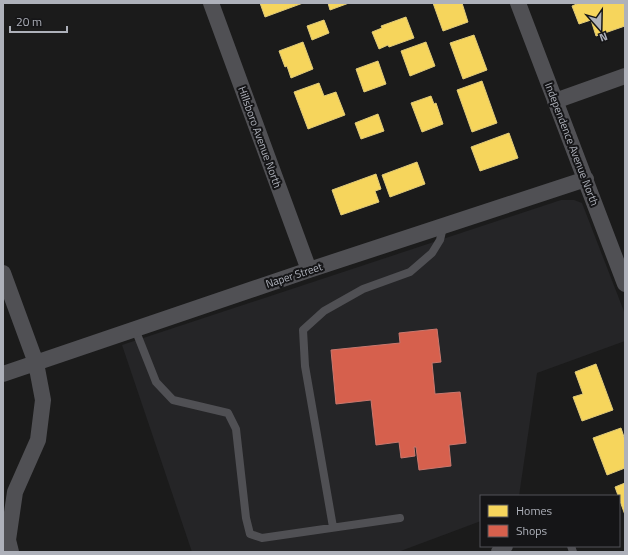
<svg xmlns="http://www.w3.org/2000/svg" width="628" height="555" viewBox="0 0 628 555" font-family="'Titillium Web',sans-serif">
<style>
.built{fill:#252527}
.homes{fill:#f6d55c;stroke:#e0ca78}
.shops{fill:#d6604d;stroke:#ca786e}
.lines{fill:none;stroke-linecap:round;stroke-linejoin:round}
.lane{stroke:#505054;stroke-width:8}
.street{stroke:#505054;stroke-width:16}
.labels{text-anchor:middle;stroke-width:4;stroke-linejoin:round;paint-order:stroke}
.street-label{font-size:11px;fill:#aeb1ba;stroke:#151517}
</style>
<rect width="100%" height="100%" fill="#1b1b1b"/>
<!-- built -->
<path class="built" d="M561,200h13l8,3 43,111v27l-88,32 -18,123h-38v25l-83,31h-206l-70,-207z"/>
<!-- homes -->
<path class="homes" d="M260,3h43l-38,14z
M328,3h21l-19,7z
M433,3h29l6,19 -25,9z
M579,3h46v23l-29,10 -5,-16 -12,4 -7,-18z
M406,17l8,21 -25,9 -1,-2 -9,4 -7,-17 10,-4 -1,-2z
M324,20l5,13 -17,7 -5,-14z
M474,35l13,35 -24,9 -13,-36z
M303,42l10,27 -22,9 -4,-12 -2,1 -6,-16z
M426,42l9,24 -25,10 -9,-25z
M378,61l8,23 -22,8 -8,-23z
M482,81l15,42 -25,9 -15,-42z
M319,83l5,13 12,-4 9,23 -37,14 -14,-37z
M431,96l3,8 2,-1 7,21 -21,8 -11,-29z
M378,114l6,17 -23,8 -6,-16z
M509,133l9,25 -38,13 -9,-24z
M417,162l8,22 -35,13 -8,-22z
M376,174l5,15 -6,2 4,11 -38,13 -9,-25z
M596,364l17,46 -31,11 -9,-24 10,-3 -8,-22z
M621,428l4,12v28l-18,7 -14,-37z
M625,483v32l-10,-28z"/>
<!-- shops -->
<path class="shops" d="M437,329l4,33 -9,1 3,31 25,-2 6,51 -17,2 2,21 -32,4 -3,-23h-2l1,9 -14,2 -2,-16 -23,3 -5,-45 -35,4 -5,-54 69,-7 -1,-10z"/>
<g class="lines">
<!-- lane -->
<path class="lane" d="M135,329l21,53 17,18 55,13 8,16 10,89 4,16 12,4 138,-20
M333,527l-28,-161 -2,-36 21,-19 39,-22 47,-17 22,-19 8,-13 3,-13
M571,546l2,6"/>
<!-- street -->
<path class="street" d="M211,3l98,267
M518,3l107,281
M555,101l70,-25
M3,273l33,90 7,37 -5,40 -23,52 -7,48 3,12
M3,374l306,-104 277,-91
M499,552l6,-6"/>
</g>
<g class="labels">
<!-- street labels -->
<g class="street-label">
<text transform="translate(260 137) rotate(70)" y="4">Hillsboro Avenue North</text>
<text transform="translate(572 144) rotate(69)" y="4">Independence Avenue North</text>
<text transform="translate(294 275) rotate(-18)" y="4">Naper Street</text>
</g>
</g>
<!-- border -->
<rect width="628" height="555" fill="none" stroke="#aeb1ba" stroke-width="8"/>
<!-- legend -->
<rect x="480" y="495" width="140" height="52" fill="#151517" stroke="#525358"/>
<rect x="488" y="505" width="20" height="12" fill="#f6d55c" stroke="#525358"/>
<text x="516" y="515" font-size="12" fill="#aeb1ba">Homes</text>
<rect x="488" y="525" width="20" height="12" fill="#d6604d" stroke="#525358"/>
<text x="516" y="535" font-size="12" fill="#aeb1ba">Shops</text>
<!-- north arrow -->
<g transform="translate(600 28) rotate(160)" stroke="#151517" stroke-width="3" paint-order="stroke">
<path d="M0-3L7 15L0 10L-7 15Z" fill="#aeb1ba"/>
<text y="-6" font-size="11" font-weight="bold" text-anchor="middle" fill="#aeb1ba">N</text>
</g>
<!-- scale -->
<path d="M10 26v6h57v-6" fill="none" stroke="#aeb1ba" stroke-width="2"/>
<text x="16" y="26" font-size="12" fill="#aeb1ba" stroke="#151517" stroke-width="3" paint-order="stroke">20 m</text>
</svg>
